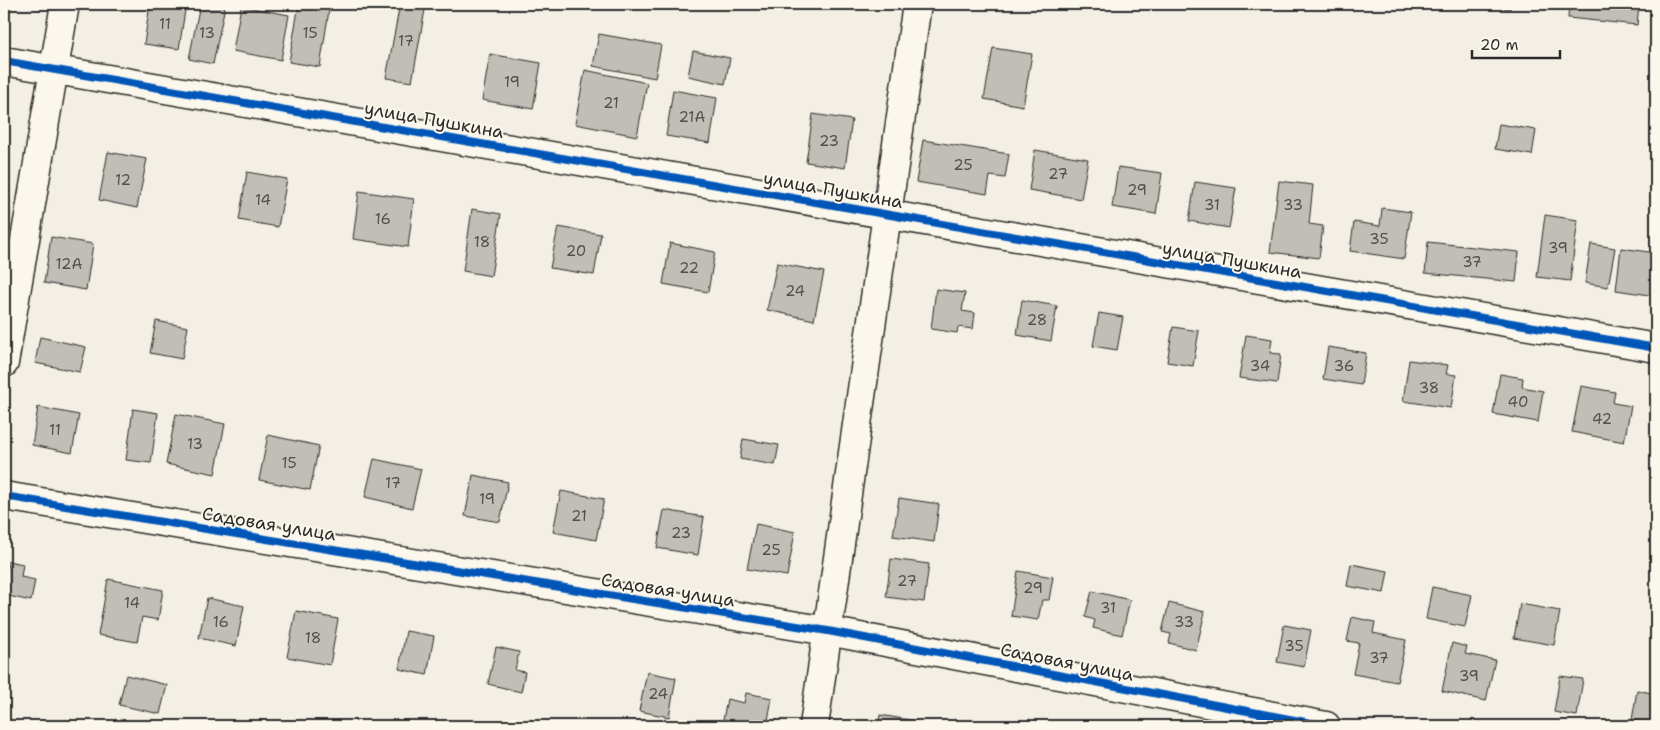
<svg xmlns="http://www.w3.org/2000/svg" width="1660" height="730" viewBox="0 0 1660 730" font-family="'Shantell Sans',sans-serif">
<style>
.building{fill:#c0beb6;stroke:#2b2b2b}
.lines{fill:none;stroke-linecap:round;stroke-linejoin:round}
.minor-casing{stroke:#2b2b2b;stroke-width:31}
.minor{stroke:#fbf7ec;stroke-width:28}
.cycleway-casing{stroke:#fbf7ec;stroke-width:11}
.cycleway{stroke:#0057b8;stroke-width:8}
.labels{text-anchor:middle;stroke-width:4;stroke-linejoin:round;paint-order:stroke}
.number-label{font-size:15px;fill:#50504e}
.street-label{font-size:18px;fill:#2b2b2b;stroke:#fbf7ec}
</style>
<rect width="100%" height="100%" fill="#f3efe4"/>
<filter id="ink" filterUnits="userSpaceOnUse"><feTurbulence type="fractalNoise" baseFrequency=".02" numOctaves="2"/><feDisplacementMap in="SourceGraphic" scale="10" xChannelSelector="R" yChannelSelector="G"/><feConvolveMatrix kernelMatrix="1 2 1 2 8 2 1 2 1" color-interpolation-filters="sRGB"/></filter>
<g filter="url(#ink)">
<!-- building -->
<path class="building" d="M150,4h36l-7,45 -35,-5z
M200,4l25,2 -12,58 -24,-5z
M299,4h31l-10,63 -31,-5z
M400,4h26l-14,78 -26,-4z
M839,4h23l-1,4z
M1476,4h35l-1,5z
M1569,4h70l-2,21 -69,-7z
M241,6l48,9 -8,45 -48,-9z
M599,34l62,11 -6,33 -62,-12z
M993,48l39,6 -9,52 -39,-7z
M693,51l37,7 -5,26 -37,-8z
M490,54l51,9 -8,46 -51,-9z
M585,70l62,13 -10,53 -62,-12z
M673,90l44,8 -7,45 -44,-7z
M813,114l39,6 -7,48 -39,-6z
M1499,124l37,6 -4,25 -37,-6z
M4,133l4,1 -4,22z
M923,140l86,14 -4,24 -15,-2 -3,18 -71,-12z
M1035,150l53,9 -7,40 -52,-9z
M108,152l39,7 -10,49 -38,-8z
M1118,167l44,6 -6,41 -44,-7z
M247,172l40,7 -9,48 -39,-7z
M1279,181l34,4 -4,39 14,2 -4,32 -49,-6z
M1195,182l41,6 -7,40 -40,-7z
M359,191l55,8 -6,48 -55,-8z
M1382,208l29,4 -7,47 -54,-8 4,-29 26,4z
M472,209l29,5 -10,62 -28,-5z
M1545,215l33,5 -8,61 -33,-4z
M558,227l43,7 -7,41 -44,-7z
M51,237l42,7 -7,46 -42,-7z
M1428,242l91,10 -3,30 -91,-9z
M670,243l45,9 -7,40 -45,-8z
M1591,244l24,4 -7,39 -23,-4z
M1621,248l35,5v43l-40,-6z
M777,263l47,9 -10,48 -47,-10z
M936,289l29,4 -3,18 13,2 -2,16 -15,-2 -1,6 -26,-4z
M1022,300l35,6 -6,35 -34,-6z
M1099,313l24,4 -6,33 -24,-4z
M156,321l32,6 -6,32 -32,-6z
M1173,327l26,4 -6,35 -26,-4z
M1246,335l26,4 -2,14 11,1 -4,29 -38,-5z
M40,337l46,10 -6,25 -45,-9z
M1328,347l38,6 -5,32 -38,-6z
M1409,360l39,5 -2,9 10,1 -5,33 -48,-7z
M1500,374l23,4 -1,9 21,4 -5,31 -45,-8z
M1581,386l34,6 -2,11 18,3 -7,36 -52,-10z
M38,407l41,8 -7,38 -40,-8z
M133,409l25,4 -7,50 -25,-3z
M176,414l49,10 -10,50 -49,-10z
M268,435l51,11 -9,44 -51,-10z
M743,439l36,6 -4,20 -35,-6z
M374,459l47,10 -9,39 -47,-11z
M473,475l35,7 -8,40 -35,-6z
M561,491l43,8 -8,41 -43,-8z
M899,498l40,6 -5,38 -41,-6z
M664,510l40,7 -6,38 -41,-7z
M756,524l39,8 -8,44 -40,-7z
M891,559l38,5 -5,38 -38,-5z
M8,561l15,3 -2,13 14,3 -4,21 -27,-6z
M1351,564l37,7 -4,22 -37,-7z
M1018,571l35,6 -4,23h-7l-4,20 -27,-4z
M108,579l55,11 -5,30 -16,-3 -5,25 -39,-7z
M1432,587l40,8 -7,32 -39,-8z
M1092,591l38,9 -8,35 -29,-7 2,-8 -10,-3z
M207,598l37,8 -8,40 -37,-8z
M1169,603l36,9 -9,38 -27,-7 2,-9 -9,-2z
M1520,604l40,7 -6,34 -40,-7z
M296,611l42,8 -8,46 -43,-8z
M1352,617l23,5 -2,11 33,7 -9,42 -44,-8 6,-31 -12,-2z
M1284,625l27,5 -7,37 -27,-5z
M406,631l28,5 -7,39 -28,-6z
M1452,643l15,4 -2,7 30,6 -9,41 -44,-10z
M496,647l23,5 -4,18 10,2 -4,20 -33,-8z
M647,672l29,6 -7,39 -30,-6z
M126,675l41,10 -7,29 -41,-9z
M1560,676l23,3 -6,37 -23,-4z
M1637,690l19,4v30l-24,-4z
M746,693l26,5 -5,28 -45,-1 5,-26 17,4z
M880,715l36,6 -1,5h-37z"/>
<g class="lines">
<!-- minor casing -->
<g class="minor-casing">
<path id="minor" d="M4,61l1652,287
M4,363l61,-359
M4,496l824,135 498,95
M814,726l103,-722"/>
</g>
<!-- minor -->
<use href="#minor" class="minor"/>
<!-- cycleway casing -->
<g class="cycleway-casing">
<path id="cycleway" d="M4,61l1652,287
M4,496l824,135 498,95"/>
</g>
<!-- cycleway -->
<use href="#cycleway" class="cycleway"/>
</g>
</g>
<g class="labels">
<!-- number labels -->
<g class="number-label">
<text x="165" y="29">11</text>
<text x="207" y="38">13</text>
<text x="310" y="38">15</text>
<text x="406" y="46">17</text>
<text x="512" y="87">19</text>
<text x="611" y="108">21</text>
<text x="692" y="122">21А</text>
<text x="829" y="146">23</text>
<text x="963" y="170">25</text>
<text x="1058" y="179">27</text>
<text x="123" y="185">12</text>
<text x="1137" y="195">29</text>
<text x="263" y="205">14</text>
<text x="1212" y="210">31</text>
<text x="1293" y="210">33</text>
<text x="383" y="224">16</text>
<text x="1379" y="244">35</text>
<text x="482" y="247">18</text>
<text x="1558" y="253">39</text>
<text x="576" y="256">20</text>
<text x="1472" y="267">37</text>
<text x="69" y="269">12А</text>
<text x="689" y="273">22</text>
<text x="795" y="296">24</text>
<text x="1037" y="325">28</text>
<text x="1260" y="371">34</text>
<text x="1344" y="371">36</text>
<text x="1429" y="393">38</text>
<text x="1518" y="407">40</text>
<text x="1602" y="424">42</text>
<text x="55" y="435">11</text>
<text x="195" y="449">13</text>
<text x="289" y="468">15</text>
<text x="393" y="488">17</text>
<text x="487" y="504">19</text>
<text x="579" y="521">21</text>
<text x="681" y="538">23</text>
<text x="771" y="555">25</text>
<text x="907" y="586">27</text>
<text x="1033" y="593">29</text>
<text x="132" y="608">14</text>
<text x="1108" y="613">31</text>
<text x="221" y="627">16</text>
<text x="1184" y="627">33</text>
<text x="313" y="643">18</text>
<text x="1294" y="651">35</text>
<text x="1379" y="663">37</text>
<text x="1469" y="681">39</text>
<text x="658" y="699">24</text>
</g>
<!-- street labels -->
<g class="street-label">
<text transform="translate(434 120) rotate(10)" y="6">улица Пушкина</text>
<text transform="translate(833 190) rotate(10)" y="6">улица Пушкина</text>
<text transform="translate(1232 260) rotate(10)" y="6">улица Пушкина</text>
<text transform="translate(269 524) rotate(9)" y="6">Садовая улица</text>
<text transform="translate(668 590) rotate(9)" y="6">Садовая улица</text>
<text transform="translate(1067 662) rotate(11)" y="6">Садовая улица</text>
</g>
</g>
<!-- margin -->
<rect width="1660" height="730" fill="none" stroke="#fbf7ec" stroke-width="20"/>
<rect x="10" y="10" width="1640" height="710" fill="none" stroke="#2b2b2b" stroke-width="2" filter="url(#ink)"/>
<!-- scale -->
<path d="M1472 50v8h88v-8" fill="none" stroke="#2b2b2b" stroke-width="2.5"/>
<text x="1480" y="50" font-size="15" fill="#2b2b2b" stroke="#fbf7ec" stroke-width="4" paint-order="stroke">20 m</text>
</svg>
